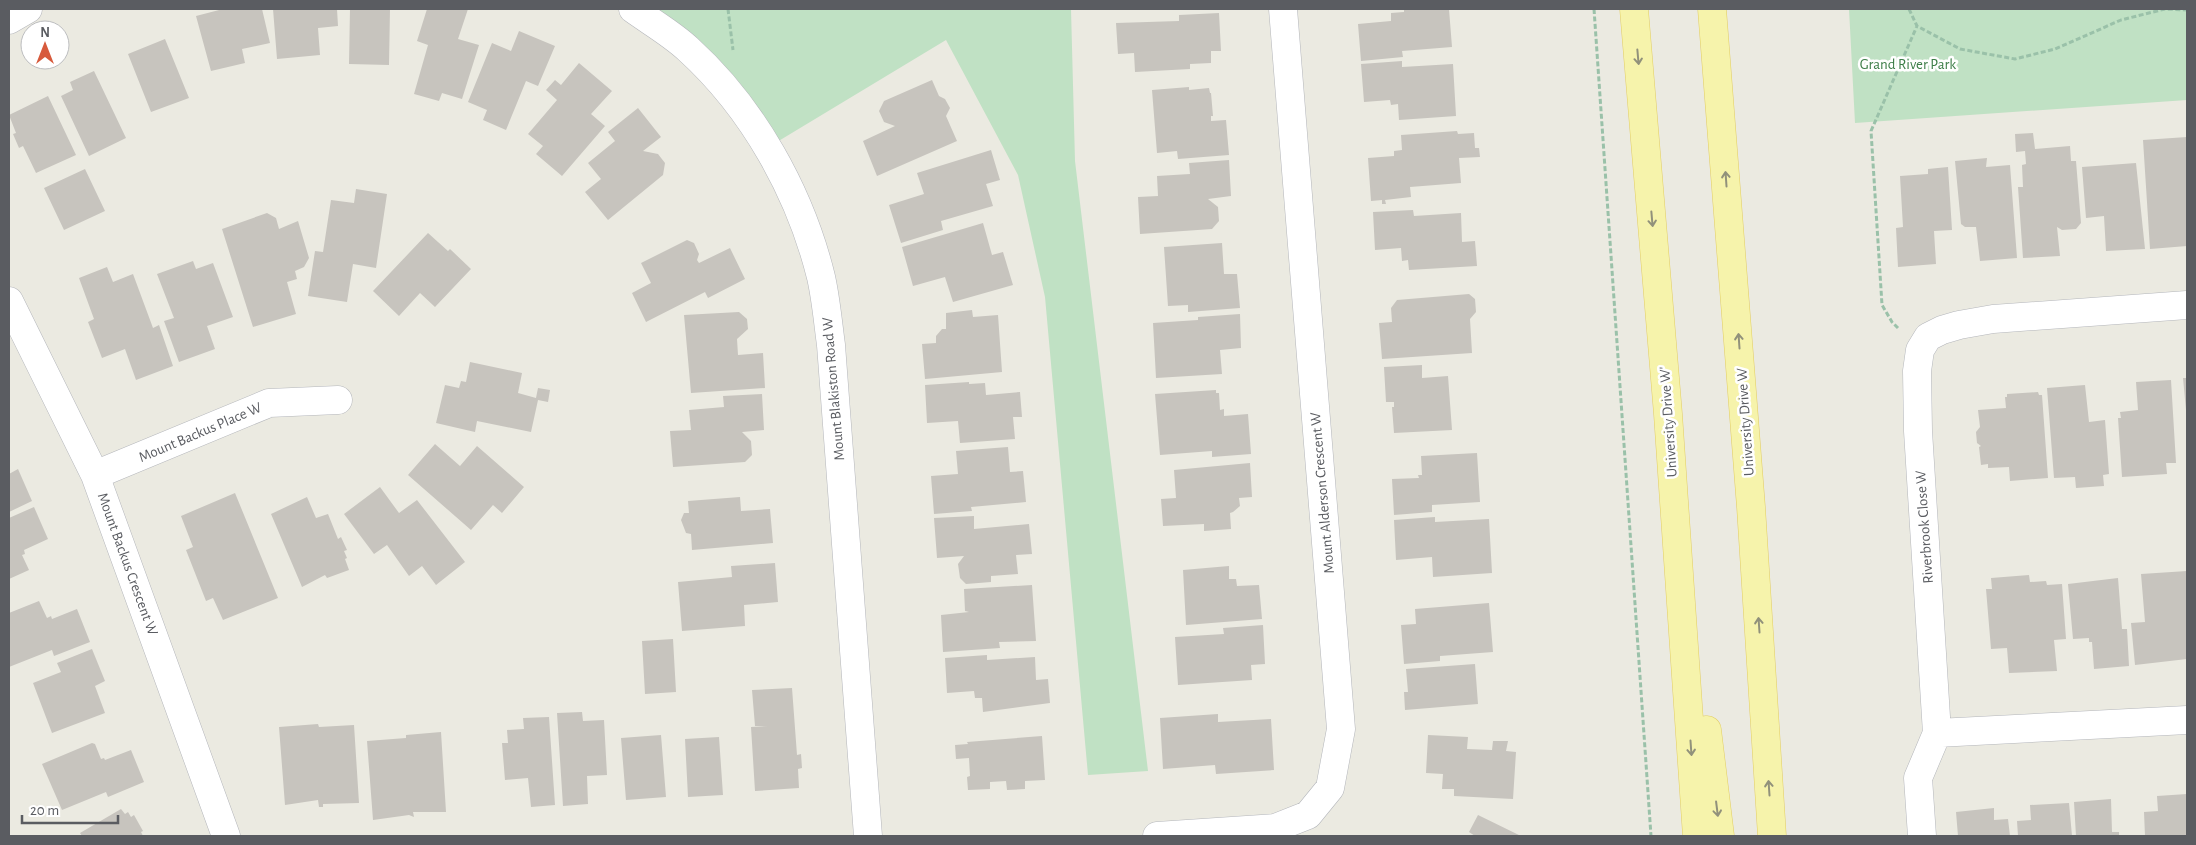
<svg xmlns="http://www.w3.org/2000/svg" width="2196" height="845" viewBox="0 0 2196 845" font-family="'Alegreya Sans',sans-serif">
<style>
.green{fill:#c0e1c4}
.building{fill:#c7c4be}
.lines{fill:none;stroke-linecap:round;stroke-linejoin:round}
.minor-casing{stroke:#b4b6bb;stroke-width:29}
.major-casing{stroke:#e2cd63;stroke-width:29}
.path{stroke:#9ac1a9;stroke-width:3;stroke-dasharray:5 2.5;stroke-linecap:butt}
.minor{stroke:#fff;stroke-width:28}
.major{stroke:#f6f3ab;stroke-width:28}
.oneway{stroke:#91917b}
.labels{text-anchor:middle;stroke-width:5;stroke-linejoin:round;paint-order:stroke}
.park-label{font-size:15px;fill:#3c7d47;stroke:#fff}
.street-label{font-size:15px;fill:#5a5c61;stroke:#fff}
</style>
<rect width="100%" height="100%" fill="#ebeae1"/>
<!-- green -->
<path class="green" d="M633,9h438l4,152 73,610 -60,4 -43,-478 -27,-122 -72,-135 -179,108z
M1849,9h338v91l-332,23z"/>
<!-- building -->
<path class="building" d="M223,9h39l8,34 -28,6 3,14 -34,8 -15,-55z
M273,9h64l1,17 -20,2 2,27 -43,4z
M350,9h40l-1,56 -40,-1z
M427,9h41l-10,30 21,6 -17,54 -20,-6 -3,8 -25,-7 14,-49 -11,-4z
M1404,9h45l3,38 -50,4 1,6 -42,4 -3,-37 33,-3v-8l13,-1z
M1219,13l2,38h-10v12l-21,1v5l-55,3 -1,-19 -16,1 -2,-31 63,-2v-6z
M519,31l36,15 -17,40 -12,-5 -20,49 -23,-10 4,-10 -19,-8 24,-59 19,8z
M165,39l24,59 -38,14 -23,-58z
M1402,61v6l51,-3 3,52 -57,4 -1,-16 -7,1 -1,-5 -26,2 -3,-38z
M579,63l33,28 -21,23 14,12 -43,50 -26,-22 7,-8 -15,-12 29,-34 -11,-10 9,-10 6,5z
M94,71l32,67 -37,18 -28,-60 12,-6 -3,-8z
M932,80l7,16 6,3 5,9 -4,8 11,25 -80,35 -14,-35 32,-15 -11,-4 -5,-11 5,-10z
M1189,87v3l20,-2 1,5h1l2,23h-2v5l15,-1 3,35 -51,4 -1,-8 -20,2 -5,-63z
M48,96l28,59 -40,18 -13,-27 -4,2 -6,-14 3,-1 -7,-18z
M638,108l23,29 -18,14 15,3 7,9 -2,12 -55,45 -23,-28 16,-13 -13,-16 27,-22 -7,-9z
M1457,131l1,3 16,-1 1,15h4l1,9 -21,1 2,25 -51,4 1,10 -26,3 1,4h-4v-4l-11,1 -3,-43 26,-2v-5l8,-1 -1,-15z
M2033,133l2,16 35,-3 1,15h5l5,62 -5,6 -14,1 -5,-3 3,29 -37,2 -5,-71h5l-1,-22 4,-1 -1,-13 -9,1 -1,-18z
M2187,137v109l-37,3 -7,-109z
M991,150l9,30 -14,4 7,22 -52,15 2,9 -42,13 -12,-38 35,-11 -7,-21z
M1987,158l-1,9 24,-2 7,93 -37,3 -4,-34h-11l-4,-3 -6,-63z
M1229,160l2,36 -23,3 10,8 1,14 -7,8 -72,5 -2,-37 20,-1 -1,-20 33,-2 -1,-11z
M2136,163l9,86 -39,2 -2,-35 -18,2 -4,-51z
M1948,167l4,63 -18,1 2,33 -38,3 -2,-39 7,-1 -3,-51 28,-2v-5z
M85,169l20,42 -41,19 -20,-42z
M356,189l31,5 -11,74 -23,-4 -6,38 -39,-6 7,-45 8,1 8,-52 23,3z
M1413,210l1,6 47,-3 1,29 13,-1 2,25 -68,4 -1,-10 -6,1 -1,-13 -26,2 -2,-38z
M267,213l9,5 3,11 19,-8 11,37 -5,9 -9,4 2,8 -10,3 9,32 -43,13 -31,-98z
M983,223l9,32 11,-3 10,33 -60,17 -8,-25 -32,9 -11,-39z
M428,233l20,18 2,-2 21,20 -36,38 -15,-14 -21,23 -26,-25z
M687,240l7,3 5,11 -2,6 2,3 31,-15 15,31 -37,19 -3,-6 -59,30 -14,-29 19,-10 -10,-20z
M1222,243l2,31h13l3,34 -52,4v-7l-20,1 -4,-59z
M193,261l3,8 17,-6 20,54 -26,9 8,23 -36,13 -15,-41 10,-3 -17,-44z
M107,267l6,15 20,-8 20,54 6,-3 14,41 -37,14 -11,-31 -23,9 -14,-36 6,-3 -15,-41z
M1469,294l6,5 1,13 -6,7 2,34 -90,6 -3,-36 13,-1 -1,-14 6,-8z
M972,310l1,7 25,-2 4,57 -77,7 -3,-35 14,-1v-7l6,-7h4v-16z
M739,312l8,7 1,10 -11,10 1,16 25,-2 2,35 -74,5 -7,-78z
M1240,314l1,34 -21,2 2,24 -66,4 -3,-55 45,-3v-3z
M470,362l52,11 -4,20 18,5 2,-10 12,2 -2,12 -10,-2 -7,32 -54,-11 -2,11 -39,-9 9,-38 14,3 2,-7 5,1z
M1422,365v13l26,-2 4,54 -58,3 -2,-26h2v-5h-8l-2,-35z
M2183,378h4v32h-1z
M2171,380l5,83h-10l1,11 -45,3 -4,-59h3l-1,-6 18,-2 -2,-28z
M969,382v2l16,-1 1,12 34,-3 2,25h-9l2,22 -55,4 -2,-22 -31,2 -2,-38z
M2085,385l4,37 16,-2 4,54 -6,1 1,11 -28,2 -1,-11 -21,1 -7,-90z
M1216,390v3h3l1,17 4,-1v7l24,-2 3,40 -39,3v-6l-52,4 -5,-61z
M2038,392l1,3h3l6,83 -38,3 -1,-14 -21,1v-4l-7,1 -2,-18 2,-1 -4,-3 -1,-11 4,-5 -2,-17 28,-2 -1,-11h2v-3z
M762,394l2,36 -22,2 9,9 1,14 -7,7 -72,5 -3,-36 21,-1 -2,-20 35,-3 -1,-11z
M435,444l25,22 17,-20 47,41 -22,26 -9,-8 -22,25 -63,-55z
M1008,447l2,25 13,-1 3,31 -55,5 1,4 -38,3 -3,-38 27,-2 -2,-23z
M1477,453l3,49 -48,3v7l-38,3 -2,-36 27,-1 -1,-3h4l-1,-19z
M1250,463l2,34 -13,1 1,8 -7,6 -3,1 1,16 -27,2v-7l-41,2 -2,-27 15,-1 -2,-28z
M18,469l14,32 -23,11v-38z
M380,487l19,26 18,-13 48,62 -29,23 -14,-19 -13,10 -22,-31 -13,9 -30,-40z
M235,493l43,105 -55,22 -10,-22 -7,3 -20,-51 7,-3 -12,-31z
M307,497l9,21 12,-4 10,25 3,-2 6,13 -3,1 3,7 -2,1 4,11 -22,8 -2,-3 -23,12 -31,-73z
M740,497l1,14 29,-2 3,34 -81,7 -1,-16 -5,-1 -5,-13 3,-7h5l-1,-12z
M34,507l14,32 -24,11 1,4 -3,1 7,15 -20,9v-61z
M974,516v13l55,-5 3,30 -16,1 2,19 -27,2v6l-25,2 -6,-6 -2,-14 6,-8 -27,2 -3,-40z
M1435,517v5l54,-3 3,54 -59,4 -1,-20 -36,3 -2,-40z
M775,563l3,39 -34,3 1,21 -63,5 -4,-49 54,-5 -1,-11z
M1229,566v13h7l1,7 22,-1 3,34 -76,6 -3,-55z
M2187,571v88l-52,6 -4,-42 14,-1 -4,-48z
M2029,575l1,7 16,-1 1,4 15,-1 4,55 -12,1 3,31 -48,2 -2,-25 -16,1 -5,-60h6l-1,-11z
M2118,578l4,51h5l2,37 -35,3 -2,-27h-3v-4l-16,1 -5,-55z
M1032,585l4,56 -37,1 1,6 -57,4 -2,-37 28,-3 -4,-1 -1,-22z
M39,601l8,17 4,-2 1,3 25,-10 13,33 -36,14 -2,-6 -43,17v-54z
M1489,603l4,49 -53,4v5l-36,3 -3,-39 15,-1 -1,-15z
M1263,625l2,39 -14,1 1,15 -74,5 -3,-48 49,-3 -1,-6z
M673,639l3,53 -31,2 -3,-53z
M92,649l13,32 -10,5 10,27 -53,20 -19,-50 28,-11 -4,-9z
M987,655v5l48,-3 1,23 12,-1 2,24 -67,9 -1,-14h-7l-1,-7 -27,2 -2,-35z
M1475,664l3,40 -73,6 -1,-18h4l-2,-23z
M792,688l5,67 4,-1 1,14 -4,1 1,19 -44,3 -4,-64 17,-1h-13l-3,-36z
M582,712l1,9 21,-1 3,55 -20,1 1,28 -25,2 -6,-93z
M1218,714v8l53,-3 3,51 -58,4 -1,-9 -52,4 -3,-51z
M549,717l6,88 -24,2 -3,-29 -23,2 -3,-37h6l-1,-13 17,-1 -1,-11z
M318,724l1,3 35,-2 5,78 -36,1v3h-4l-1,-7 -33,5 -6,-78z
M441,732l5,80h-33l1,5 -5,-2 -36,5 -6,-79 39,-3v-3z
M661,735l5,62 -40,3 -5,-62z
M1428,735l40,2 -1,12 25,1 1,-9h15l-2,10 10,1 -3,47 -59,-3v-7h-12l1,-15 -17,-1z
M1042,736l3,44 -20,1v8l-18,1 -1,-9 -16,1v7l-22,1 -1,-13 3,-1 -1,-18 -13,1 -1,-14 13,-1 -1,-2z
M719,737l4,58 -35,2 -3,-58z
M92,743l3,1 6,15 3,-1 1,2 26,-10 13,32 -36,15 -2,-5 -44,18 -20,-46z
M2187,794v42h-42l-1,-24 14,-1 -1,-15z
M2111,799l1,33h7v4h-43l-2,-34z
M2069,803l3,33h-54l-1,-15 14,-1 -1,-15z
M1994,808v12l14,-1 2,17h-52l-2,-24z
M121,809l4,5 3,-2 3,5 3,-2 9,16 -2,1 2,4h-61l-2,-3z
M1478,815l43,21h-46l-6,-4z"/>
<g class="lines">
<!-- minor casing -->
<g class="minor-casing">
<path id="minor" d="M633,9c18,13 39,25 55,40 65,59 112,143 133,228 5,22 7,46 10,68l37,491
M9,20l19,-11
M9,301l86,174 131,361
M2187,305l-194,14 -34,6 -17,5 -14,7 -8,13 -3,21 1,60 19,302 250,-13
M95,475l174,-72 69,-3
M1157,836l118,-8 33,-13 22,-27 11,-59 -58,-720
M1922,836l-4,-58 19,-45"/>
</g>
<!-- major casing -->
<g class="major-casing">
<path id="major" d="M1634,9l34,405 29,422
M1712,9l39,498 21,329
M1707,730l13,106"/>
</g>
<!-- path -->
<path class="path" d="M728,9l5,41
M1594,9l57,827
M1909,9l8,17 43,23 55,10 40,-10 66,-29 44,-11 22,1
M1898,328l-6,-6 -10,-17 -11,-174 46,-105"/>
<!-- minor -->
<use href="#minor" class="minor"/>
<!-- major -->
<use href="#major" class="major"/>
</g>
<!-- one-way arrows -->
<defs><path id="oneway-shaft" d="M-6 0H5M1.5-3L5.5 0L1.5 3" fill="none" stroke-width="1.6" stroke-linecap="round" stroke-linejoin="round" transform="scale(1.25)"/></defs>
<g class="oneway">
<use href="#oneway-shaft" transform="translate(1638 57) rotate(85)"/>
<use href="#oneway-shaft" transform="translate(1726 179) rotate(-94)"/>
<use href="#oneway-shaft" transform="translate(1652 219) rotate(85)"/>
<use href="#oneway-shaft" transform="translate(1739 341) rotate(-94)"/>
<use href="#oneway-shaft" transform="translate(1759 625) rotate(-94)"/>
<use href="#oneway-shaft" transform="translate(1691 748) rotate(86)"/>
<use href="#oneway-shaft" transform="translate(1769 788) rotate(-94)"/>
<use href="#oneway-shaft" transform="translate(1717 809) rotate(83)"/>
</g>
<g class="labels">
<!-- park labels -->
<g class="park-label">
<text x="1908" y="69">Grand River Park</text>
</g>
<!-- street labels -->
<g class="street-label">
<text transform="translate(833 389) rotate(-95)" y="5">Mount Blakiston Road W</text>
<text transform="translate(1668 422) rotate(-94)" y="5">University Drive W'</text>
<text transform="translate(1745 422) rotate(-94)" y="5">University Drive W</text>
<text transform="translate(200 432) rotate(-23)" y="5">Mount Backus Place W</text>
<text transform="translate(1322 493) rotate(-95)" y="5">Mount Alderson Crescent W</text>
<text transform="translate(1924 527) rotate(-94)" y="5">Riverbrook Close W</text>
<text transform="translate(128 564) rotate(70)" y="5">Mount Backus Crescent W</text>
</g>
</g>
<!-- border -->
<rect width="2196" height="845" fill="none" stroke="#5a5c61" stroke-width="20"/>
<!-- north arrow -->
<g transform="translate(45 45)"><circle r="24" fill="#ffffff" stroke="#bdbec0"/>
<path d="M0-4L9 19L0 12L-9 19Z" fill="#d75a3c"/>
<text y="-8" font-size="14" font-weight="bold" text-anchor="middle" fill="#5a5c61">N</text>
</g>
<!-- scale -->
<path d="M22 815v8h96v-8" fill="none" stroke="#5a5c61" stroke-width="2.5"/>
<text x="30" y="815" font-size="15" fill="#5a5c61" stroke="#ffffff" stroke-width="4" paint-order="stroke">20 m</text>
</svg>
